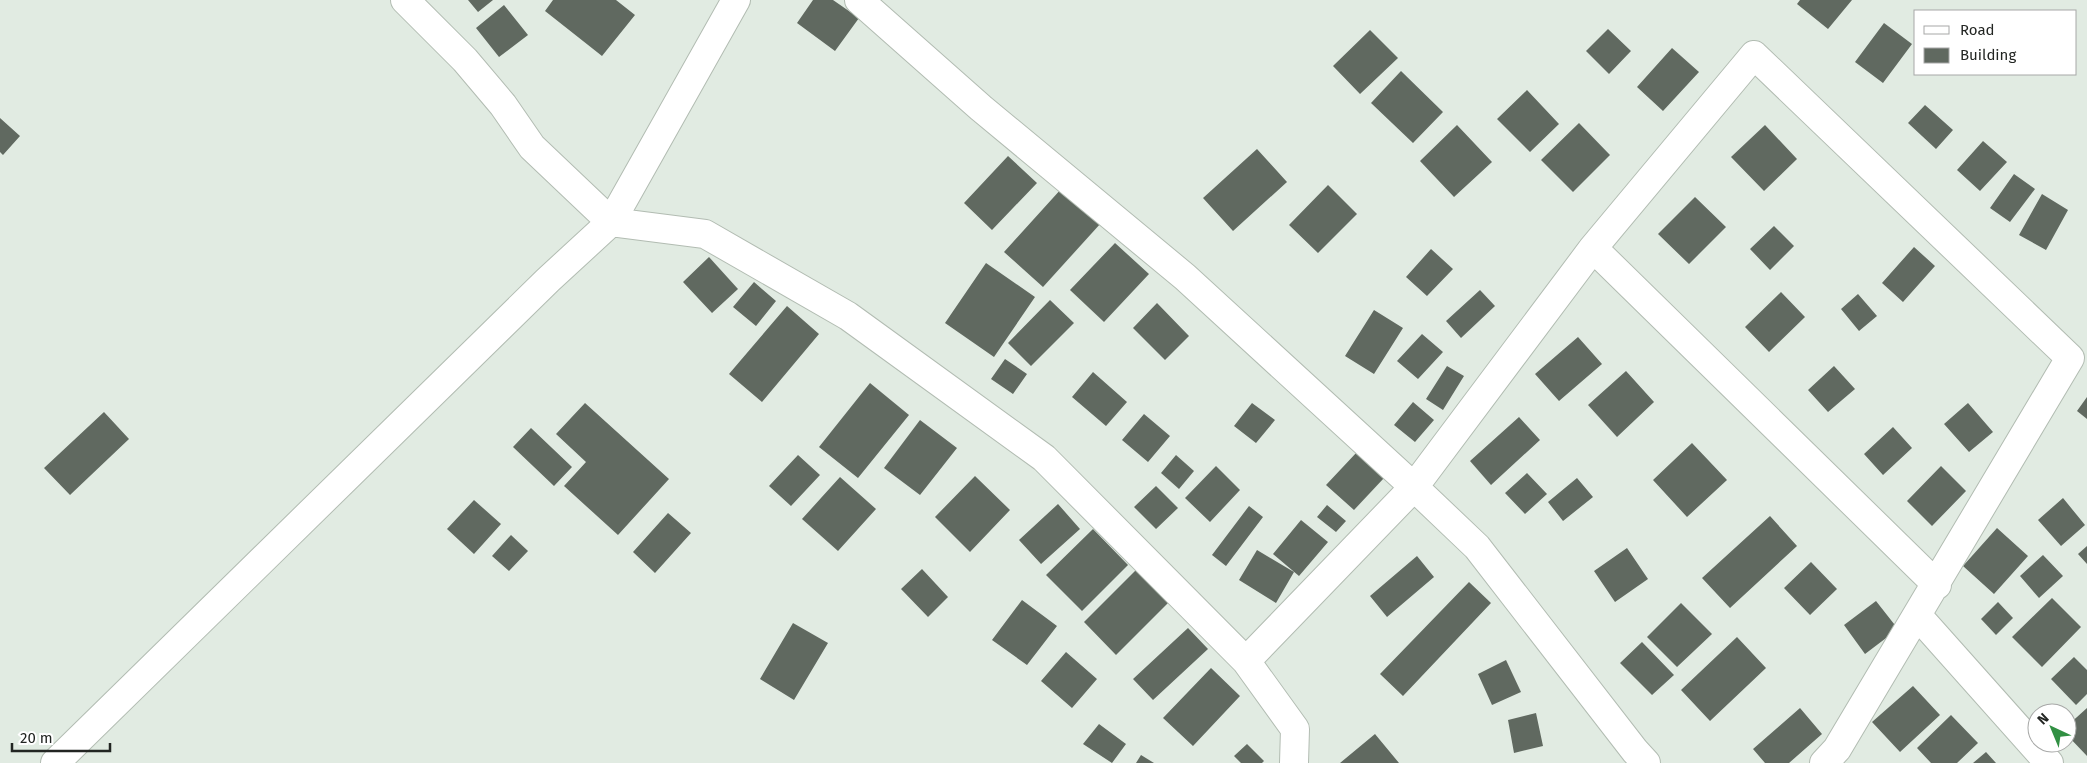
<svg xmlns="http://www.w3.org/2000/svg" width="2087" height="763" viewBox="0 0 2087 763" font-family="'Fira Sans',sans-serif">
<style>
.building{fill:#606960}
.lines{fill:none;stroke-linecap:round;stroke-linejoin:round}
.minor-casing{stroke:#b2bcb2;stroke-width:30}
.minor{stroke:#fff;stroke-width:28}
</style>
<rect width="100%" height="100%" fill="#e1ebe2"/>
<!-- building -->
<path class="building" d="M468,0h25l-15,12z
M553,0h63l19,15 -33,41 -57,-45z
M813,0h20l26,18 -24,33 -38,-28z
M1800,0h52l-24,29 -31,-25z
M504,5l24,30 -29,22 -23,-29z
M1884,23l28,21 -29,39 -28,-21z
M1608,29l23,22 -22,23 -23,-23z
M1370,30l28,28 -38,36 -27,-28z
M1672,48l27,24 -36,39 -26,-24z
M1401,71l42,41 -30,31 -42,-40z
M1527,90l32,34 -29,28 -33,-33z
M1925,105l28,25 -17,19 -28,-26z
M0,118l20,18 -17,19 -3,-3z
M1579,123l31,32 -37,37 -32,-32z
M1457,125l35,37 -38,35 -34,-36z
M1765,125l32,34 -33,32 -33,-34z
M1983,141l24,21 -27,29 -23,-21z
M1257,149l30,33 -54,49 -30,-33z
M1008,156l29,27 -45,47 -28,-27z
M2014,174l21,15 -25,33 -20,-14z
M1328,185l29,29 -39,39 -29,-28z
M1062,188l39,35 -58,64 -39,-35z
M2042,194l26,16 -22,40 -27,-15z
M1695,197l31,30 -37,37 -31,-30z
M1774,226l20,20 -24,24 -20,-21z
M1115,243l34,31 -45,48 -34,-32z
M1914,247l21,19 -32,36 -21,-19z
M1431,249l22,20 -26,27 -21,-19z
M709,257l29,32 -26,24 -29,-31z
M986,263l49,34 -41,60 -49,-34z
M754,282l22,19 -20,25 -23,-19z
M1480,290l15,16 -34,32 -15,-17z
M1781,292l24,25 -36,35 -24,-25z
M1858,294l19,22 -18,15 -18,-22z
M1050,300l24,23 -43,43 -23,-23z
M1157,303l32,33 -24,24 -32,-32z
M787,306l32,28 -57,68 -33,-28z
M1374,310l29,18 -29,46 -29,-18z
M1422,334l21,18 -25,27 -21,-18z
M1578,337l24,27 -43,37 -24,-27z
M1005,359l22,15 -14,20 -22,-15z
M1447,366l17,10 -21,34 -17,-11z
M1834,366l21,23 -27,23 -20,-22z
M1626,371l28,31 -37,35 -29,-32z
M1093,372l34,30 -21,24 -34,-29z
M870,383l39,32 -51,63 -39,-31z
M2087,397v22l-10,-8z
M1413,402l21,18 -19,22 -21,-17z
M585,403l84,76 -51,56 -54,-49 22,-24 -30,-28z
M1252,403l23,17 -19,23 -22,-17z
M1968,403l25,29 -24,20 -25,-28z
M104,412l25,27 -59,56 -26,-27z
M1144,414l26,22 -22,26 -26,-22z
M1519,417l21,23 -49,45 -21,-24z
M920,420l37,28 -37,47 -36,-27z
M1893,427l19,21 -29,27 -19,-21z
M531,428l41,39 -18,19 -41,-39z
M1692,443l35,37 -40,37 -34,-37z
M1357,452l27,26 -30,32 -28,-25z
M798,455l22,20 -29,31 -22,-20z
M1176,455l18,16 -15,18 -18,-16z
M1216,466l24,24 -30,32 -25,-24z
M1941,466l25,25 -34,35 -25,-25z
M1527,473l20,21 -22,20 -20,-21z
M975,476l35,34 -40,42 -35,-35z
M840,477l36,32 -38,42 -36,-32z
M1577,478l16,19 -30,24 -15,-19z
M1156,486l22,22 -22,21 -22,-22z
M2063,498l22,27 -24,21 -23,-26z
M474,500l27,24 -27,30 -27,-25z
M1058,504l22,25 -39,35 -22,-24z
M1327,505l19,16 -10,11 -19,-15z
M1249,506l14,11 -37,49 -14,-11z
M668,513l23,20 -36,40 -22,-21z
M1770,516l27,30 -67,62 -28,-30z
M1301,520l27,22 -29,34 -26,-22z
M1997,528l31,28 -34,38 -31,-28z
M1093,529l35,36 -46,46 -36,-36z
M511,535l17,16 -19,20 -17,-15z
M2087,546v18l-9,-10z
M1627,548l21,31 -33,23 -21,-31z
M1257,550l37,22 -18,31 -37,-23z
M2043,555l20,21 -24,22 -19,-22z
M1417,556l17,21 -47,40 -17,-21z
M1811,562l26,27 -27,26 -26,-27z
M1138,568l32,33 -54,54 -32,-33z
M922,569l26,28 -20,20 -27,-28z
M1469,582l22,21 -88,93 -23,-22z
M2052,598l29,29 -39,40 -30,-30z
M1022,600l35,26 -30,39 -35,-25z
M1876,601l22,28 -33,25 -21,-29z
M1998,602l15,16 -17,17 -15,-16z
M1681,603l31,31 -35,33 -30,-30z
M793,623l35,20 -34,57 -34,-21z
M1188,628l20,21 -55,51 -20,-21z
M1737,637l29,31 -56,53 -29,-31z
M1642,642l32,33 -22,20 -32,-32z
M1066,652l31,27 -25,29 -31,-27z
M2074,657l13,13v24l-11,11 -25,-26z
M1506,660l15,32 -29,13 -14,-31z
M1211,668l29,28 -47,50 -30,-28z
M1913,686l27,29 -40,37 -28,-30z
M1800,708l22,26 -33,29h-24l-12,-14z
M2087,708v48l-20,-21v-9z
M1536,713l7,33 -29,7 -6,-33z
M1951,715l27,28 -21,20h-26l-14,-15z
M1099,724l27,20 -14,19 -29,-19z
M1375,734l24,29h-59z
M1247,744l17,17 -2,2h-21l-7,-7z
M1986,752l10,11h-23z
M1141,755l13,8h-18z"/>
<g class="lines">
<!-- minor casing -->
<g class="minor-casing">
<path id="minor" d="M405,0l60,60 38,45 29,42 79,75 94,12 143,82 196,142 202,203 49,68 -1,34
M859,0l122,108 204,169 229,210 63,60 158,204 11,12
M1593,248l344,337
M1918,616l131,147
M1246,661l168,-174 179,-239 161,-193 316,303 -233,391 -13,14
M55,763l493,-483 63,-58 125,-222"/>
</g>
<!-- minor -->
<use href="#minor" class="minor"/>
</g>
<!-- legend -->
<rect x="1914" y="10" width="162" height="65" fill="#ffffff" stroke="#a7a8a7"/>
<rect x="1924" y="26" width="25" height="8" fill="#ffffff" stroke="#a7a8a7"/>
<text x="1960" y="35" font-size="15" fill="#222522">Road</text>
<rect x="1924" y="48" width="25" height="15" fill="#606960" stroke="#a7a8a7"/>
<text x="1960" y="60" font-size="15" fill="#222522">Building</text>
<!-- north arrow -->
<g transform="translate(2052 728) rotate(316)"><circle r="24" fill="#ffffff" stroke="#a7a8a7"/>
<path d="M0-4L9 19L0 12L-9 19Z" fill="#319043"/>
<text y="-8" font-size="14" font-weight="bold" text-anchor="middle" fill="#222522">N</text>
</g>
<!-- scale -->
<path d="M12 743v8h98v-8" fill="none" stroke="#222522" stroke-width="2.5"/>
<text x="20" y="743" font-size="15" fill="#222522" stroke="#ffffff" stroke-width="4" paint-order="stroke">20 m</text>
</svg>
